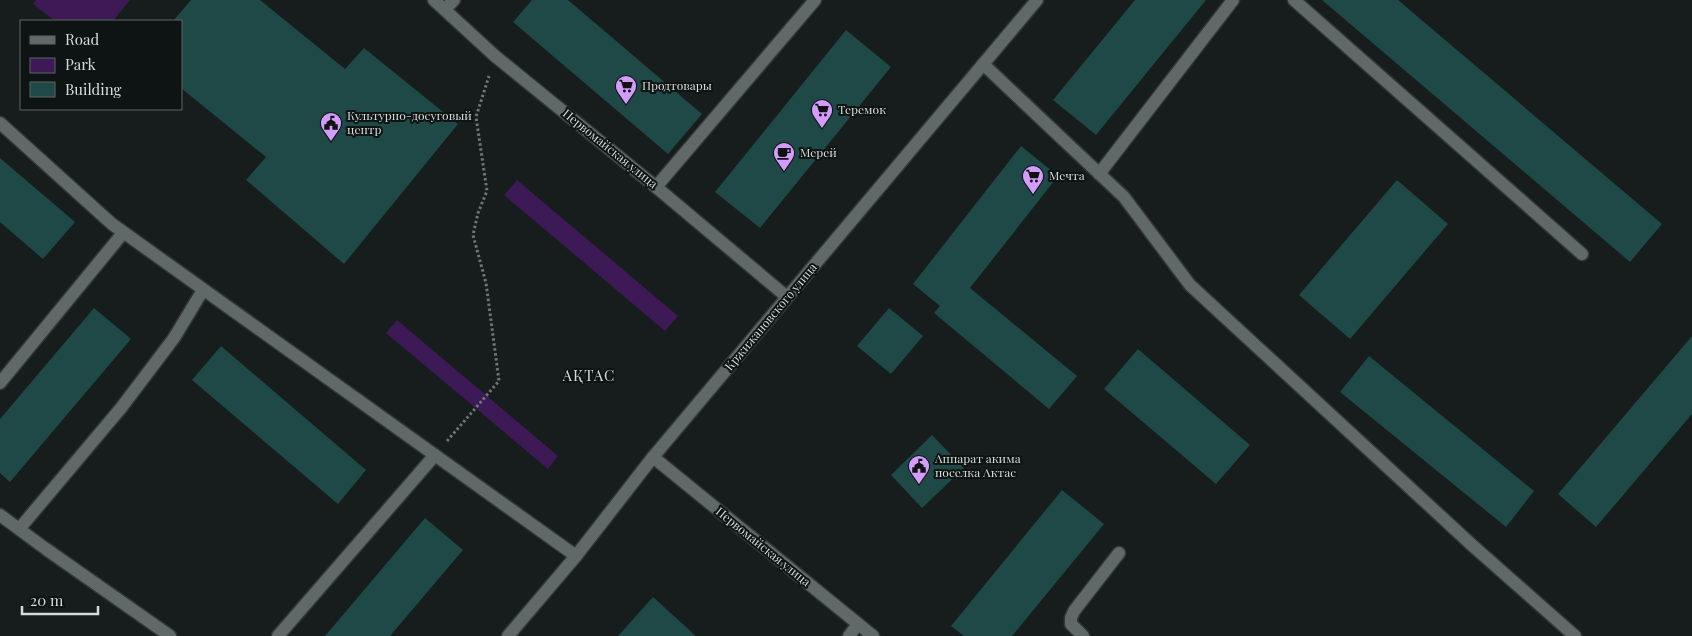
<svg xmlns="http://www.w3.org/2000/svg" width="1692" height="636" viewBox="0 0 1692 636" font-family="'Playfair Display',serif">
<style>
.green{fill:#3d1955}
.building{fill:#1e4946}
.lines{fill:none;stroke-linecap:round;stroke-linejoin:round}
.service-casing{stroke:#323636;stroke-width:15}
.minor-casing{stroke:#323636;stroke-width:15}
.tertiary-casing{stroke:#323636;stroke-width:15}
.path{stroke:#6f7574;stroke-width:3;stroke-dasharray:2.5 2.5;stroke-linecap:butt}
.service{stroke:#616968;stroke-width:12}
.minor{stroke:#616968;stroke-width:12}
.tertiary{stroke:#616968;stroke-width:12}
.labels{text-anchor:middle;stroke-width:4;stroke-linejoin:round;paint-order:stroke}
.poi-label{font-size:12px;fill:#d7dcdb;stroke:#0e1413;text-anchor:start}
.street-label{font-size:12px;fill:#d7dcdb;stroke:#0e1413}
.quarter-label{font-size:15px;letter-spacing:1px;fill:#d7dcdb;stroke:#0e1413}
</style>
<rect width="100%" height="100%" fill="#161d1c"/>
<!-- green -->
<path class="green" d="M36,0h94l-17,21h-58l-22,-17z
M517,180l161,136 -13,15 -161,-136z
M397,320l161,136 -10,13 -162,-136z"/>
<!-- building -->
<path class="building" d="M191,0h69l85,69 19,-21 94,76 -114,140 -98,-84 20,-23 -85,-69v-67h-8z
M532,0h36l134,114 -34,40 -155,-132z
M1135,0h71l-110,135 -43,-35z
M1322,0h76l264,224 -32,38z
M846,30l45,37 -131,161 -45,-36z
M1021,146l37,30 -88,112 107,88 -28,33 -115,-96 6,-7 -27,-22z
M0,158l75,64 -32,37 -43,-37z
M1397,180l51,44 -98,115 -51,-44z
M94,308l37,31 -121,143 -10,-9v-54z
M889,308l34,28 -32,38 -34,-28z
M1692,336v78l-96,113 -38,-33z
M221,346l145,124 -28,34 -146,-124z
M1138,349l112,96 -34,39 -112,-95z
M1369,356l165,135 -28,36 -166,-135z
M932,435l32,33 -42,40 -31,-33z
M1062,490l42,34 -92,112h-48l-13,-10z
M425,518l38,32 -73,86h-65z
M653,597l43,39h-78z"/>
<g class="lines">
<!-- service casing -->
<g class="service-casing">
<path id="service" d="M1294,0l288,254
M445,9l9,-9
M983,64l141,133 66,88 283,261 102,90
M1099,174l134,-174
M656,187l159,-187
M0,383l123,-150
M0,515l46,34 124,87
M20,528l101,-120 53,-70 29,-48
M278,636l157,-181
M849,636l9,-12
M1083,636l-12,-12v-6l3,-7 45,-58"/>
</g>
<!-- minor casing -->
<g class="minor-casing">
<path id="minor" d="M434,0l61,56 161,131 131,110
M0,123l112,101 464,332
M873,636l-220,-179 384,-457"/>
</g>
<!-- tertiary casing -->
<g class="tertiary-casing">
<path id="tertiary" d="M508,636l68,-80 77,-99"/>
</g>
<!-- path -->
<path class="path" d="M447,441l52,-60 -13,-98 -13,-48 5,-22 9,-22 -11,-74 13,-41"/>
<!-- service -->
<use href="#service" class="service"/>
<!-- minor -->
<use href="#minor" class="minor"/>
<!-- tertiary -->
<use href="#tertiary" class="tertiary"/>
</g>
<!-- icons -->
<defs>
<g id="supermarket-pin" transform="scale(1.125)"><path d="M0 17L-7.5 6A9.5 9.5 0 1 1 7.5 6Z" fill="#d39cfc" stroke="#0e1413"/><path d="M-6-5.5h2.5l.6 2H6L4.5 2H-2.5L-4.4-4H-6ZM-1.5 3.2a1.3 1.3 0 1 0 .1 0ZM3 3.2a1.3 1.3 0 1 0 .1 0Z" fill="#111"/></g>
<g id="civic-pin" transform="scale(1.125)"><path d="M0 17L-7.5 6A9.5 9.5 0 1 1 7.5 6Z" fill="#d39cfc" stroke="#0e1413"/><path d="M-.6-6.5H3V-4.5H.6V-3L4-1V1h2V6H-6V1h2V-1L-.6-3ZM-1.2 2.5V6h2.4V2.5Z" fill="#111"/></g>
<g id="cafe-pin" transform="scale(1.125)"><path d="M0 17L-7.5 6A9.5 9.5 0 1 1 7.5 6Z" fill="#d39cfc" stroke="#0e1413"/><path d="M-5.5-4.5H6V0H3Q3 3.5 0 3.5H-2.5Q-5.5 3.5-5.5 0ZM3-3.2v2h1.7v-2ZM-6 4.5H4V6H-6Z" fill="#111"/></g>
</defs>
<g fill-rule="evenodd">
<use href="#supermarket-pin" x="626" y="86"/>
<use href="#supermarket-pin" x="822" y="110"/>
<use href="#civic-pin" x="331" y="123"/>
<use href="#cafe-pin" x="784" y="153"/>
<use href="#supermarket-pin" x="1033" y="176"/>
<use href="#civic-pin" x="919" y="466"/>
</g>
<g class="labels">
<!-- poi labels -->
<g class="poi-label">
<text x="642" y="90">Продтовары</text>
<text x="838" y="114">Теремок</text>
<text x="347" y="120">Культурно-досуговый<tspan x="347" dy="14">центр</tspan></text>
<text x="800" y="157">Мерей</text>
<text x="1049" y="180">Мечта</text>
<text x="935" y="463">Аппарат акима<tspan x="935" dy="14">поселка Актас</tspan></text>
</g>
<!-- street labels -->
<g class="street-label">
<text transform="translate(610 149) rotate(39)" y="4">Первомайская улица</text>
<text transform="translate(771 317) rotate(-50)" y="4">Кржижановского улица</text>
<text transform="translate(763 547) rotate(39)" y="4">Первомайская улица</text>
</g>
<!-- quarter labels -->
<g class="quarter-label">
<text x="589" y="381">АҚТАС</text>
</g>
</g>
<!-- legend -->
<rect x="20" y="20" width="162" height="90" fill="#0e1413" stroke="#5e6463"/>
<rect x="30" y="36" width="25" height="8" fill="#616968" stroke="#5e6463"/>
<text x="65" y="45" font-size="15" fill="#d7dcdb">Road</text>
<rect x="30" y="58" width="25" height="15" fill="#3d1955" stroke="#5e6463"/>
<text x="65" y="70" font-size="15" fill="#d7dcdb">Park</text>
<rect x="30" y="82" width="25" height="15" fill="#1e4946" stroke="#5e6463"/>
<text x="65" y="95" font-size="15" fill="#d7dcdb">Building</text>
<!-- scale -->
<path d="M22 606v8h76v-8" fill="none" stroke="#d7dcdb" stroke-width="2.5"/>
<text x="30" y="606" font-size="15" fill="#d7dcdb" stroke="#0e1413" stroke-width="4" paint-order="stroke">20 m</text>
</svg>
